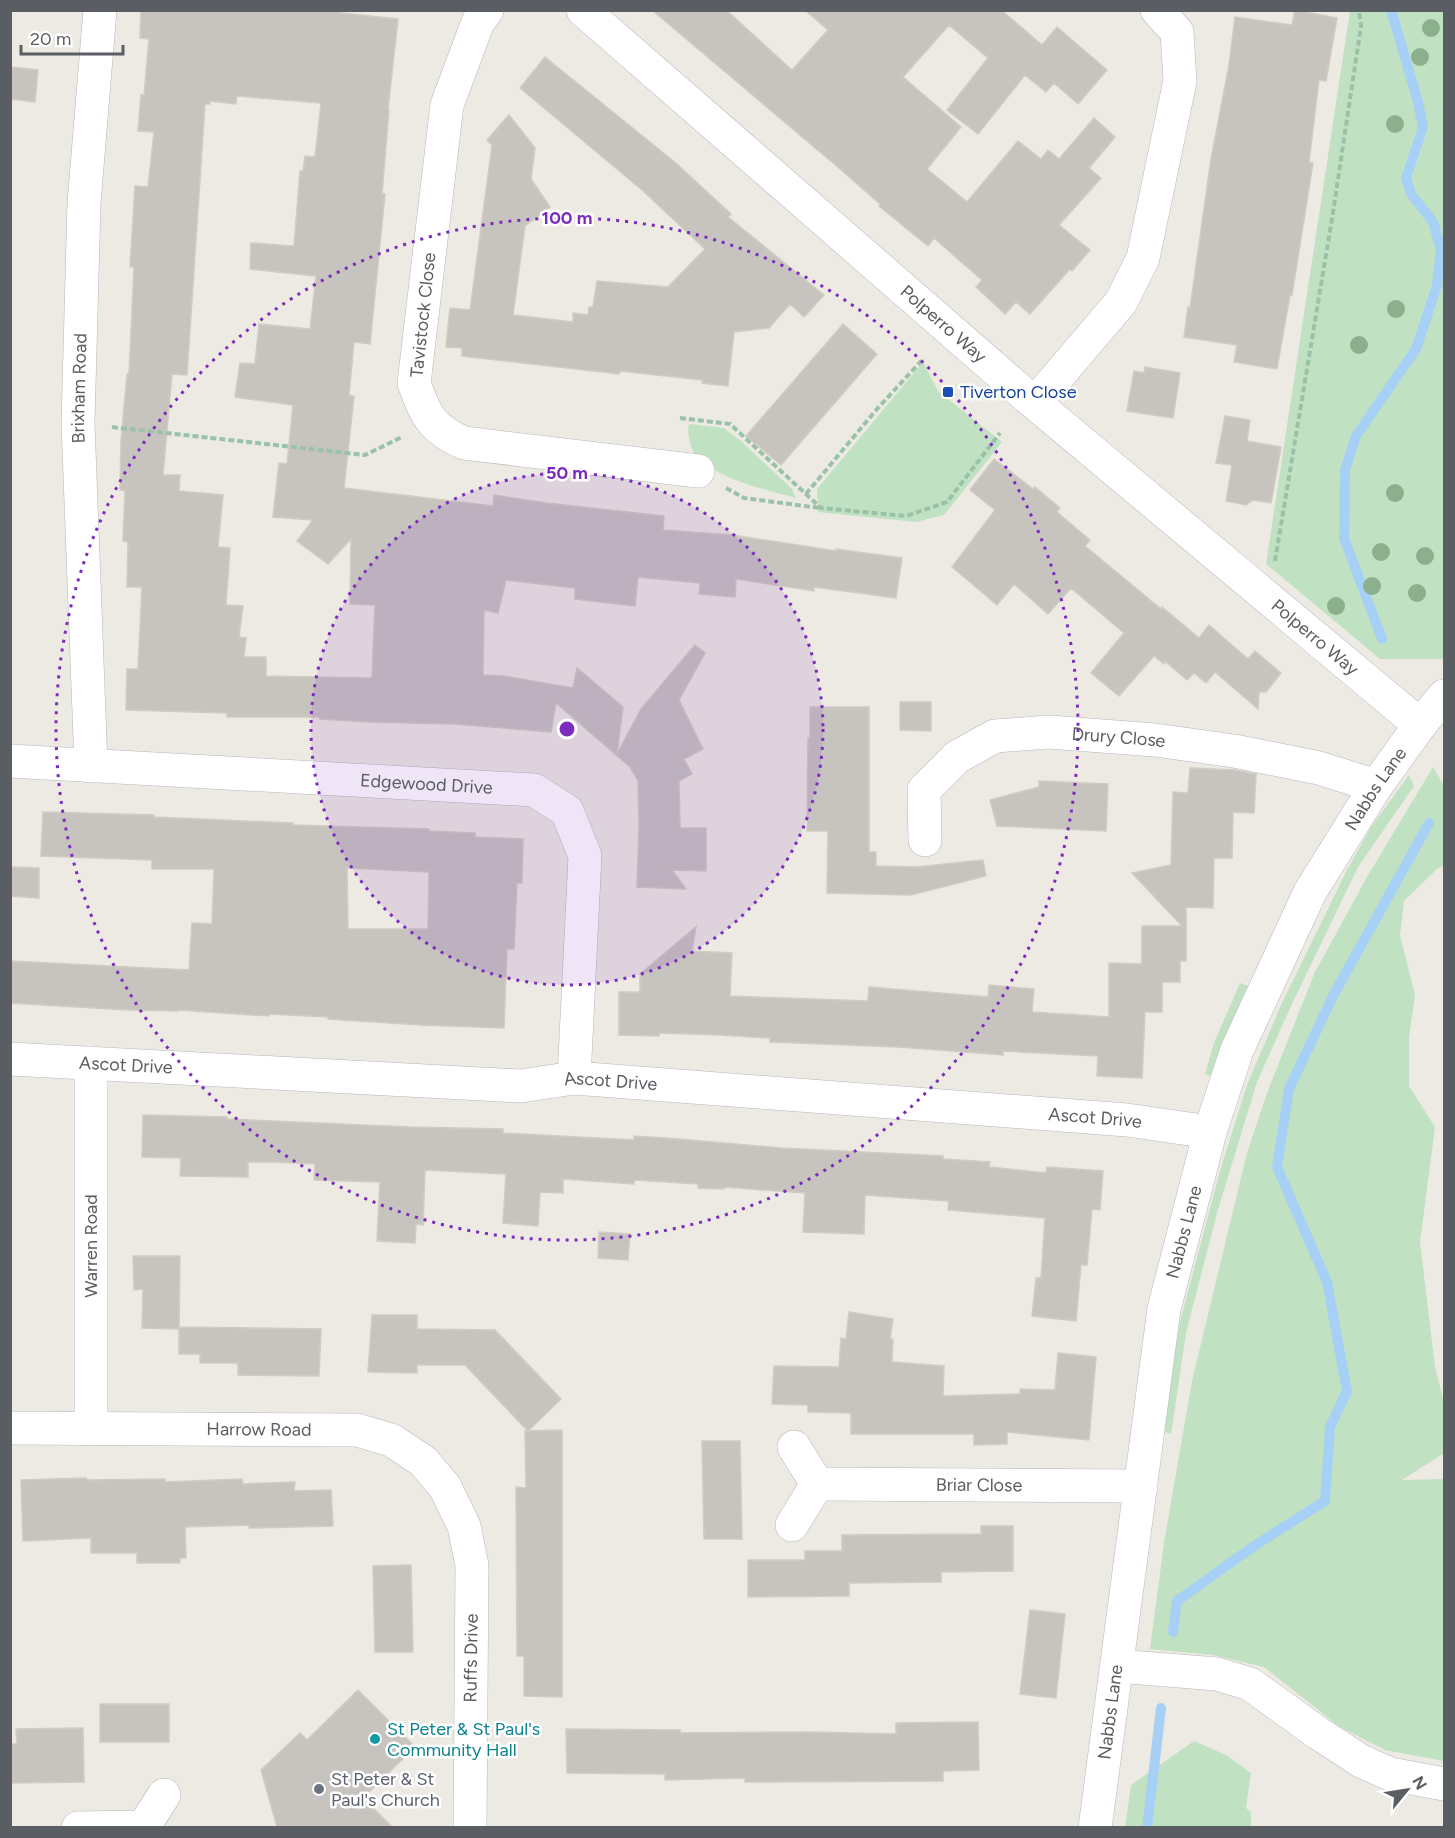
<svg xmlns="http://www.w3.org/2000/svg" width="1455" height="1838" viewBox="0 0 1455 1838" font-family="Figtree,sans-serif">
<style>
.green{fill:#c0e2c2}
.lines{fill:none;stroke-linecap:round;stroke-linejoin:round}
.stream{stroke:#a7d0f7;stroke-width:10}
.building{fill:#c7c4c0;stroke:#d0ccc1;stroke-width:1.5;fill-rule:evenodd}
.minor-casing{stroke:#b5b7bb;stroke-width:34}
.path{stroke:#9ac2a8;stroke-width:4;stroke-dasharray:6 3;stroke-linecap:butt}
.minor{stroke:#fff;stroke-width:33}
.tree{fill:#8bb08b}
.ring{fill:none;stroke:#7b2cbf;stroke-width:3;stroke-dasharray:3 6}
.transit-dot{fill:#1a4fb4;stroke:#fff;stroke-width:2}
.culture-dot{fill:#0f9aa8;stroke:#fff;stroke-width:2}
.worship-dot{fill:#6b7280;stroke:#fff;stroke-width:2}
.labels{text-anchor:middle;stroke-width:5;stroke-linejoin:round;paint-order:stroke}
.street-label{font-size:18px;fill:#5a5d62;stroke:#fff}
.transit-label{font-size:18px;fill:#164399;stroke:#fff;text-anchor:start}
.culture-label{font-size:18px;fill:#0d838f;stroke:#fff;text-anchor:start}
.worship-label{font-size:18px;fill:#5b616d;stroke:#fff;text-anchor:start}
.centre{fill:#7b2cbf;stroke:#fff;stroke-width:3}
.ring-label{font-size:18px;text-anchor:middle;font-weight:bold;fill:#7b2cbf;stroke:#fff;stroke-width:5;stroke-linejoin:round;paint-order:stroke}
</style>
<rect width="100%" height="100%" fill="#eceae2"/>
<!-- green -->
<path class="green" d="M1350,11h94v648h-64l-114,-95z
M923,362l15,29 64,51 -58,73 -28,7 -98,-10 -1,-23z
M689,424l35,4 18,14 50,47 4,9c-30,-8 -74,-18 -97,-39 -8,-7 -13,-25 -10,-35z
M1433,767l11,19v80l-6,2 -34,33 -4,35 15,58 -6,44v48l26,41 -15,115 15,125 9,36v50l-42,27 42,-1v282l-59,-11 -45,-23 -76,-60 -51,-12 -63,-6 14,-106 28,-162 55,-228 20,-60 48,-121 52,-95z
M1409,775l5,11 -56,81 -67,139 -34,76 -40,131 -31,120 -15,101 -9,-3 18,-109 40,-151 27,-86 34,-80 65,-133 25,-45z
M1240,983l8,3 -27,60 -11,30 -5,-2 9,-31z
M1194,1741l32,14 25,18 -5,35 5,4v15h-126l6,-42z"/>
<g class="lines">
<!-- stream -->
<path class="stream" d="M1382,639l-38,-101 1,-68 11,-34 60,-87 21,-64 4,-36 -8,-27 -22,-28 -5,-16 17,-51 -5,-25 -27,-92
M1173,1632l4,-31 77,-55 71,-45 5,-74 17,-36 -20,-109 -50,-115 12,-78 45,-95 95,-171
M1147,1828l14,-120"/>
</g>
<!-- building -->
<path class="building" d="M141,10h201l-1,3 57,6 -10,90 1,1 -7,84h3l-15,150 -16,-2 -5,53 5,1 -10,92 149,18 1,-11 52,8 118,13 -1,14 69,5 104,16v-2l66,9 -6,40 -82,-11v4l-78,-12 -1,18 -36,-3 1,-11 -62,-6 -3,29 -60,-7v-11l-69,-8 -8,33 -14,-3 -1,65 20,1 70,12 4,-20 46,39 -6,47 24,-45 54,-64 10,8 -26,47 24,49 -19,10 8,15 -13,7 1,47h26v43l-34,-1 14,19 -49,-2 2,-61 -1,-45 -8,-14 -74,-64 -5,29 -96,-8 -86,-2 -49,-3v-2h-93v-4l-101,-3 1,-41h11l4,-82h-15l1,-45 -5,-1 2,-50 -5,-1 1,-48 6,-68h2l5,-107h-4l5,-81 13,1 6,-55 -16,-1 3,-36h3l5,-56 -9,-1zM237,96l84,7 -6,54 -10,-1 -2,15h-3l-6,75 -43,-3 -1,26 66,7 -6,53 -51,-5 -4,40 -15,-1 -5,34 58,8 -6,59 -8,-1 -6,54 40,3 -16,21 31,23 23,-25 -1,65 25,1 -3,73 -106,-2v-19h-22l2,-19 -7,-1 4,-31 -17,-1 4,-57 -12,-1 5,-52 -44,-4 1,-16h-17l9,-101 15,1 18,-271h5v-3l26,3z
M652,10h74l66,60 36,-40 -23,-20h196l41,35 15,-18 50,43 -29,34 -24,-21 -8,9 -21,-17 -47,59 -31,-24 41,-52 -39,-33 -46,52 58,50 -34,42 40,33 51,-61 23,18 7,-9 11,9 35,-41 21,19 -26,31 12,10 -42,47 31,25 -18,21 -2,-2 -40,45 -14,-12 -11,12 -29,-27 6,-7 -48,-42 -6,8 -49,-40 1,-2 -41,-36z
M1295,10l42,8 -11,63 -7,-1 -10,82 4,1 -21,132h-2l-13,74 -43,-7 3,-17 -53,-8 4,-30 2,1 21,-149 18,-94 6,-48 57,8z
M545,57l132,107 54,50 -3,3 96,78 -20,22 -14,-13 -21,24 -35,4 -6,54 -26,-3 1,-3 -83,-9 -1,3 -157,-18v-8l-16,-1 4,-39 20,2 22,-165 -5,-5 22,-25 26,33 -4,31 19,28 -25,19 -12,89 60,7v-9l15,2 1,-8h4l4,-26 71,6 37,-38 -63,-59 -122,-102z
M10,67l28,3 -3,32 -25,-3z
M843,324l34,30 -96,111 -35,-29z
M1145,367l35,6 -7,45 -46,-7 7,-40 10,2z
M1225,416l25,4 -3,21 34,6 -10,56 -18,-3 -7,5 -20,-4 6,-36 -16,-2z
M994,459l39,30 2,-2 25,21 -3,4 33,28 -5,6 76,63 1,-2 37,31 10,-13 39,34 7,-8 26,22 -15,19h-7l-1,17 -43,-37 -9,11 -12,-10 -7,7 -21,-18 -2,2 -10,-8 -35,40 -28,-23 33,-40 -53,-45 -23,26 -34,-30 -17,21 -45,-38 43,-57 -25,-20z
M900,702h31v29l-31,-1z
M810,707h59v145h7v14l40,1 67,-7 3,16 -75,19 -84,-2 1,-62h-21l1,-93h2z
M1190,768l45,2 21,4 -2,39 -21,-1 -1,46h-18l-1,50 -27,-1v54h-6v21h-18v30h-17l-3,66 -45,-2 1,-20 -95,-5v4l-104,-8 -129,-5v-4l-49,-3 -62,-2v3l-40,-1v-43h21v-18l56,-47 -4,24 40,2 -2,43 138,5 1,-14 119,10 1,-12 45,4 -2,23 77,5v-54l33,1v-38h40l-50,-53 39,-8 2,-73 15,1z
M1039,781l69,3 -2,47 -109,-5 -7,-26 49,-13z
M43,812l111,3v2l139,6v2l136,4v2l46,2v4l48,2 -1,44h-5l-3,66h-7l-3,79 -83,-3 -93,-6v-2l-59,-3v2l-90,-6 -1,1 -49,-1 -119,-7v-42l179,9 3,-47 20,1 2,-55h-62v-9l-111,-4zM347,868l82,4 -1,57h-80z
M10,867l29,1v30l-29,-2z
M143,1115l84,2v2l183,8 93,2v4l131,7v-4l32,2 116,10 161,8v3l47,3 -1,5 57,6 1,-6 56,4 -3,39 -8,-1 -5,56h-6l-5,56 -44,-5 4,-38h5l4,-60 -97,-8 1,-9 -84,-6 -1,39 -61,-2 2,-39 -81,-6v2l-26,-1v-4l-64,-4v4l-71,-5v14l-23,-1 -2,34 -35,-3 3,-49 -81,-4 -2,55 -7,-1 -1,19 -38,-2 3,-59 -66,-2 1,-16 -41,-2h-26v15l-68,-1 1,-18 -39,-1z
M599,1232l31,2 -2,26 -30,-2z
M133,1256h47l-1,73 -37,-1 1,-39 -9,1z
M849,1312l44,7 -3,20h3l-1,23 52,4 -1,30 77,-2v-5l35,1 3,-37 38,4 -7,83 -82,-8v12l-33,1v-11h-123v-21l-43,-1v-7l-36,-1 2,-38 65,1 2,-29 5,1z
M372,1315h45v14l78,1 66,69 -33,32 -63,-66h-48v8l-49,-1z
M179,1327l142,2 -2,47 -81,-1v-12h-38v-9h-21z
M562,1430v267l-38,-1v-40h-7l-1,-169 10,1 -1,-57z
M702,1441h38l2,98h-38z
M86,1478l1,2 78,-1v3l77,-3 1,5 52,-2 -1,9 37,-1 2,36 -84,2v-3l-64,2 1,31h-6v5h-43v-10h-46v-15l-68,3 -2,-61z
M981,1526h32v45l-72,1v10l-92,1v13l-101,1v-37h57v-9h37v-16l139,-1z
M411,1565l2,87h-38l-2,-86z
M1030,1610l35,4 -9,84 -36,-4z
M358,1690l57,57 -52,51 29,29h-115l-16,-57 39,-37 7,7z
M100,1704h69v38h-69z
M978,1722l1,48 -36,1v10l-198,1v-4l-80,2v-6l-98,-1 -1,-44 114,1v3l129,-1 87,2v-11z
M83,1728l1,54 -74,1v-39h7l-1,-15z"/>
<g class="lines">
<!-- minor casing -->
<g class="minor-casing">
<g id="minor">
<path d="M487,10l-9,12 -31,83 -33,278c11,32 18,46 50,60l234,28"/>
<path id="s1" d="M583,10l442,385 395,330"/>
<path d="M1035,403l86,-101 22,-44 37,-177 -3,-49 -20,-22"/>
<path id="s2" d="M10,761l524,29 33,21 18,45 -11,222"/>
<path id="s3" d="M91,766l-13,-343 6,-220 16,-193"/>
<path id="s4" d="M925,840l-1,-50 33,-33 38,-21 54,-4 106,8 79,11 85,17 57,18"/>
<path id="s5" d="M10,1059l511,27 53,-8 553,42 83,12"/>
<path id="s6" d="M10,1428l347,2 34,10 32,21 22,26 19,39 8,39 -2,263"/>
<path d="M91,1429v-366"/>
<path id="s7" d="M817,1484l324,2"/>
<path d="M792,1525l25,-41 -23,-37"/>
<path d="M1117,1666l100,8 33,10 68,49 43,28 29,13 54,10"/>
<path d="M78,1828l65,-1"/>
<path d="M143,1828l21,-33"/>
<path id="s8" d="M1095,1828l69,-519 46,-177 27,-82 73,-158 66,-106 44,-61 24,-29"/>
</g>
</g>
<!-- path -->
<path class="path" d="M680,418l50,6 91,84 85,8 41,-14 53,-69
M112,427l253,28 37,-18
M726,488l18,10 76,10
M806,494l71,-85 47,-51
M1275,561l57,-342 29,-193 -2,-16"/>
<!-- minor -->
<use href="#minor" class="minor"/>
</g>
<!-- trees -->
<g class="tree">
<circle cx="1431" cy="28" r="9"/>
<circle cx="1420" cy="57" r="9"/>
<circle cx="1395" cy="124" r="9"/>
<circle cx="1396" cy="309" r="9"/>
<circle cx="1359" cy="345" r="9"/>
<circle cx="1395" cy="493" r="9"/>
<circle cx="1381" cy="552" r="9"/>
<circle cx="1425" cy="556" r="9"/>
<circle cx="1372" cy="586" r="9"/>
<circle cx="1417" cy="593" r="9"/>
<circle cx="1336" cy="606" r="9"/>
</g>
<!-- distance rings -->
<circle cx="567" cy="729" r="256" fill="#7b2cbf" fill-opacity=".12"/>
<g class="ring">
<circle cx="567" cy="729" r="256"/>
<circle cx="567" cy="729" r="511"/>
</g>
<!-- markers -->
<rect class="transit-dot" x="942" y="386" width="12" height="12" rx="3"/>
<circle class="culture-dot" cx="375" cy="1739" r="6"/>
<circle class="worship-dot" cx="319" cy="1789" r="6"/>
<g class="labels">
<!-- street labels -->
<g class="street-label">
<text transform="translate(423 315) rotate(-84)" y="6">Tavistock Close</text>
<text dy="6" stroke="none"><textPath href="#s1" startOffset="478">Polperro Way</textPath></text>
<text dy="6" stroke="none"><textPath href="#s3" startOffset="378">Brixham Road</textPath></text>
<text dy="6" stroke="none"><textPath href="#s1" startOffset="964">Polperro Way</textPath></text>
<text dy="6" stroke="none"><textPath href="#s4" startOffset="264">Drury Close</textPath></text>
<text dy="6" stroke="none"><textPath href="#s2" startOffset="417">Edgewood Drive</textPath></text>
<text dy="6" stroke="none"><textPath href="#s8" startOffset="1089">Nabbs Lane</textPath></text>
<text dy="6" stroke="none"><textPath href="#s5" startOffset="116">Ascot Drive</textPath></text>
<text dy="6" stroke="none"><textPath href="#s5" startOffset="602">Ascot Drive</textPath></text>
<text dy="6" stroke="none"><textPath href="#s5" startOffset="1088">Ascot Drive</textPath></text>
<text dy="6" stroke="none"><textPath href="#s8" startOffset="603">Nabbs Lane</textPath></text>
<text transform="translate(91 1246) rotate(-90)" y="6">Warren Road</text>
<text dy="6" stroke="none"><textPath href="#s6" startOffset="249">Harrow Road</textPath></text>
<text dy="6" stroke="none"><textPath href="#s7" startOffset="162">Briar Close</textPath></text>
<text transform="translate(471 1658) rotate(-89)" y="6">Ruffs Drive</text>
<text dy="6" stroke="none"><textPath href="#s8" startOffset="117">Nabbs Lane</textPath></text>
</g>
<!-- transit labels -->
<g class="transit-label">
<text x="960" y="398">Tiverton Close</text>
</g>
<!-- culture labels -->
<g class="culture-label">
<text x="387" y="1735">St Peter &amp; St Paul's<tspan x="387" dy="21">Community Hall</tspan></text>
</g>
<!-- worship labels -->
<g class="worship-label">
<text x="331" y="1785">St Peter &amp; St<tspan x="331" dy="21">Paul's Church</tspan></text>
</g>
</g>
<circle cx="567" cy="729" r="9" class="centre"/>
<g class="ring-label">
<text x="567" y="224">100 m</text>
<text x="567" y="479">50 m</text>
</g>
<!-- border -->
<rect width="1455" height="1838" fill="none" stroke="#5a5d62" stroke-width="24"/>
<!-- north arrow -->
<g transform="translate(1407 1790) rotate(60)" stroke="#ffffff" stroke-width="4.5" paint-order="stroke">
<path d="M0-4.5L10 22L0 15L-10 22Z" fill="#5a5d62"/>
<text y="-9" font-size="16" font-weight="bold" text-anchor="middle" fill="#5a5d62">N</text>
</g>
<!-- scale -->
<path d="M21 45v9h102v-9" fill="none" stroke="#5a5d62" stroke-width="3"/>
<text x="30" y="45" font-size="18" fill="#5a5d62" stroke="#ffffff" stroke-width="4.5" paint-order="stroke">20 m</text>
</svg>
